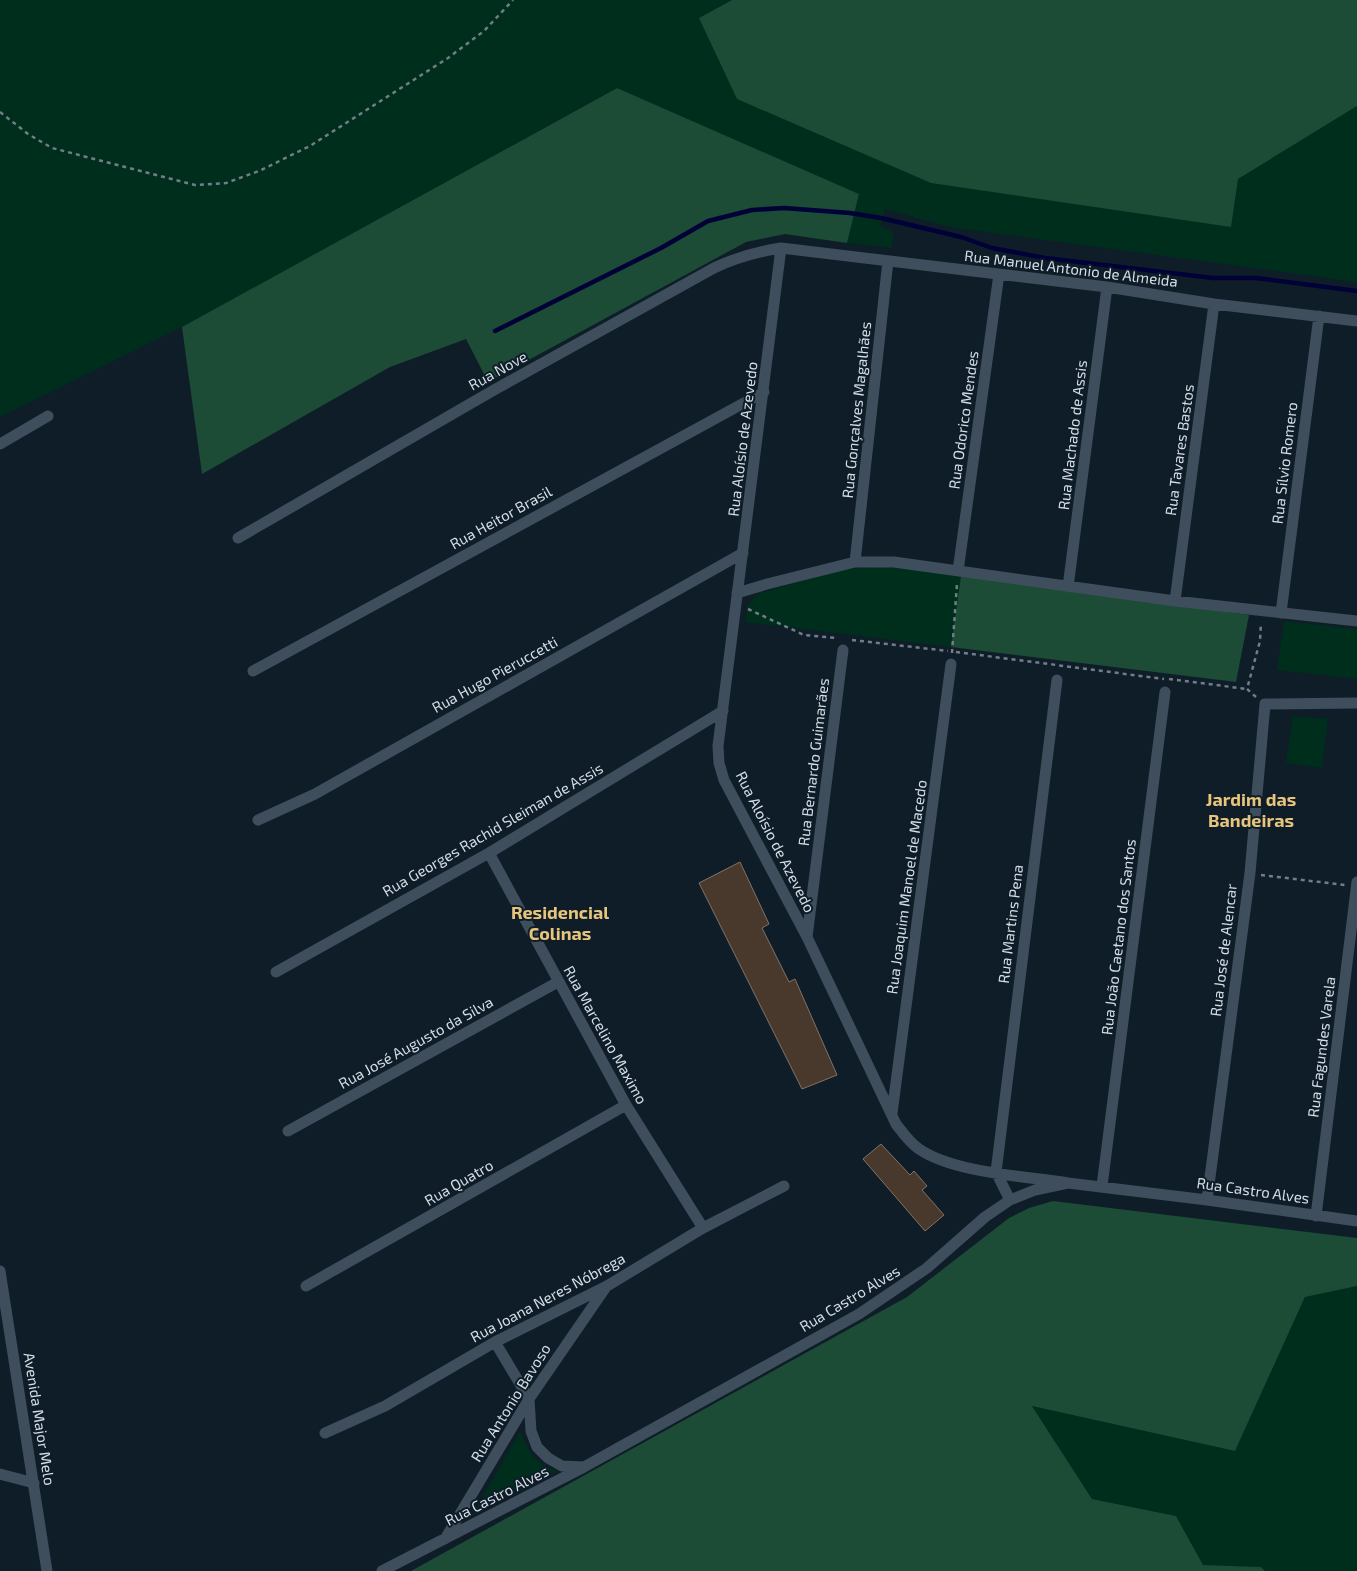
<svg xmlns="http://www.w3.org/2000/svg" width="1357" height="1571" viewBox="0 0 1357 1571" font-family="'Exo 2',sans-serif">
<style>
.green{fill:#002e1c}
.forest{fill:#1c4b36}
.lines{fill:none;stroke-linecap:round;stroke-linejoin:round}
.stream{stroke:#000137;stroke-width:4.5}
.building{fill:#48392c;stroke:#847365}
.path{stroke:#727d88;stroke-width:2.5;stroke-dasharray:4 4;stroke-linecap:butt}
.minor{stroke:#3f4e5c;stroke-width:11}
.labels{text-anchor:middle;stroke-width:4;stroke-linejoin:round;paint-order:stroke}
.street-label{font-size:15px;fill:#d4dde6;stroke:#0f1d29}
.quarter-label{font-size:18px;font-weight:bold;fill:#e8c57c;stroke:#0f1d29}
</style>
<rect width="100%" height="100%" fill="#0f1d29"/>
<!-- green -->
<path class="green" d="M0,0h731l-32,18 532,209 7,-48 119,-73v176l-408,-55 -64,-18 -5,17 13,6 -1,16 -45,-5 12,-49 -243,-106 -434,239 -182,90v-319l4,-2 -4,1z
M880,566l81,10 -10,71 -206,-25 3,-17 9,-11 84,-24z
M1284,621l73,8v50l-80,-9z
M1293,716l35,3 -6,49 -36,-5z
M1357,1286v285h-92l-4,-4 -58,-2 -27,-49 -84,-17 -60,-93 203,45 71,-155z
M520,1431c9,22 15,33 38,40l-85,43z"/>
<!-- forest -->
<path class="forest" d="M732,0h625v106l-119,73 -7,48 -300,-44 -194,-84 -38,-81z
M617,88l242,106 -12,49 -62,-9 -39,8 -258,140 -22,-43 -76,28 -188,107 -20,-147z
M961,576l288,39 -13,67 -285,-35z
M1053,1201l304,37v48l-52,11 -70,154 -203,-45 60,93 84,17 27,49 58,2 4,4h-854l496,-274 102,-79 20,-10z"/>
<g class="lines">
<!-- stream -->
<path class="stream" d="M495,331l166,-83 47,-27 44,-11 32,-2 66,5 31,5 80,19 31,11 53,10 168,20h43l101,13"/>
</g>
<!-- building -->
<path class="building" d="M740,862l29,62 -7,4 27,54 6,-3 42,96 -35,14 -103,-206z
M881,1144l29,31 4,-4 13,15 -5,4 22,25 -19,16 -62,-72z"/>
<g class="lines">
<!-- path -->
<path class="path" d="M0,112l28,22 24,14 143,37 31,-2 33,-12 51,-25 138,-88 36,-27 29,-31
M748,609l56,26 32,3
M852,640l96,11
M956,652l208,27
M952,653l5,-69
M1169,679l78,10
M1256,697l-9,-8 13,-48 1,-18
M1261,875l84,10"/>
<!-- minor -->
<path class="minor" d="M781,248l-63,498 1,17 5,17 83,157 89,187c7,9 13,18 23,25 35,24 106,27 149,34
M0,444l48,-28
M238,538l256,-148 220,-122c23,-11 42,-16 67,-20l326,39 107,17 143,17
M855,562l33,-301
M958,571l41,-297
M1068,587l39,-300
M737,593l30,-9 88,-22h39l281,39 182,20
M1175,601l39,-297
M1281,613l38,-297
M253,671l511,-279
M258,820l57,-26 428,-241
M489,853l137,252 77,123
M807,937l36,-287
M276,972l213,-119 234,-142
M892,1113l59,-449
M288,1131l270,-149
M1102,1186l63,-494
M1010,1200l-14,-28 61,-492
M1207,1200l43,-327 15,-169 92,-1
M1316,1216l41,-334
M0,1271l47,300
M306,1286l320,-181
M495,1342l34,57 2,32 6,16 11,11 14,8 22,1
M325,1433l60,-27 110,-64 112,-56 96,-58 81,-42
M0,1474l34,9
M445,1539l84,-140 77,-112
M382,1571l202,-104 275,-153 68,-46 58,-51 25,-17 25,-10 33,-7 139,17 150,21"/>
</g>
<g class="labels">
<!-- street labels -->
<g class="street-label">
<text transform="translate(1071 269) rotate(7)" y="5">Rua Manuel Antonio de Almeida</text>
<text transform="translate(498 371) rotate(-29)" y="5">Rua Nove</text>
<text transform="translate(857 410) rotate(-84)" y="5">Rua Gonçalves Magalhães</text>
<text transform="translate(964 420) rotate(-82)" y="5">Rua Odorico Mendes</text>
<text transform="translate(1073 435) rotate(-83)" y="5">Rua Machado de Assis</text>
<text transform="translate(743 439) rotate(-83)" y="5">Rua Aloísio de Azevedo</text>
<text transform="translate(1180 450) rotate(-82)" y="5">Rua Tavares Bastos</text>
<text transform="translate(1285 463) rotate(-83)" y="5">Rua Sílvio Romero</text>
<text transform="translate(501 518) rotate(-29)" y="5">Rua Heitor Brasil</text>
<text transform="translate(495 675) rotate(-29)" y="5">Rua Hugo Pieruccetti</text>
<text transform="translate(814 762) rotate(-83)" y="5">Rua Bernardo Guimarães</text>
<text transform="translate(493 830) rotate(-30)" y="5">Rua Georges Rachid Sleiman de Assis</text>
<text transform="translate(775 842) rotate(63)" y="5">Rua Aloísio de Azevedo</text>
<text transform="translate(907 887) rotate(-82)" y="5">Rua Joaquim Manoel de Macedo</text>
<text transform="translate(1011 924) rotate(-83)" y="5">Rua Martins Pena</text>
<text transform="translate(1119 937) rotate(-83)" y="5">Rua João Caetano dos Santos</text>
<text transform="translate(1224 950) rotate(-83)" y="5">Rua José de Alencar</text>
<text transform="translate(605 1035) rotate(61)" y="5">Rua Marcelino Maximo</text>
<text transform="translate(416 1043) rotate(-29)" y="5">Rua José Augusto da Silva</text>
<text transform="translate(1322 1047) rotate(-83)" y="5">Rua Fagundes Varela</text>
<text transform="translate(459 1183) rotate(-30)" y="5">Rua Quatro</text>
<text transform="translate(1253 1191) rotate(8)" y="5">Rua Castro Alves</text>
<text transform="translate(548 1298) rotate(-28)" y="5">Rua Joana Neres Nóbrega</text>
<text transform="translate(850 1299) rotate(-31)" y="5">Rua Castro Alves</text>
<text transform="translate(511 1403) rotate(-58)" y="5">Rua Antonio Bavoso</text>
<text transform="translate(39 1419) rotate(81)" y="5">Avenida Major Melo</text>
<text transform="translate(497 1496) rotate(-27)" y="5">Rua Castro Alves</text>
</g>
<!-- quarter labels -->
<g class="quarter-label">
<text x="1251" y="806">Jardim das<tspan x="1251" dy="21">Bandeiras</tspan></text>
<text x="560" y="919">Residencial<tspan x="560" dy="21">Colinas</tspan></text>
</g>
</g>
</svg>
